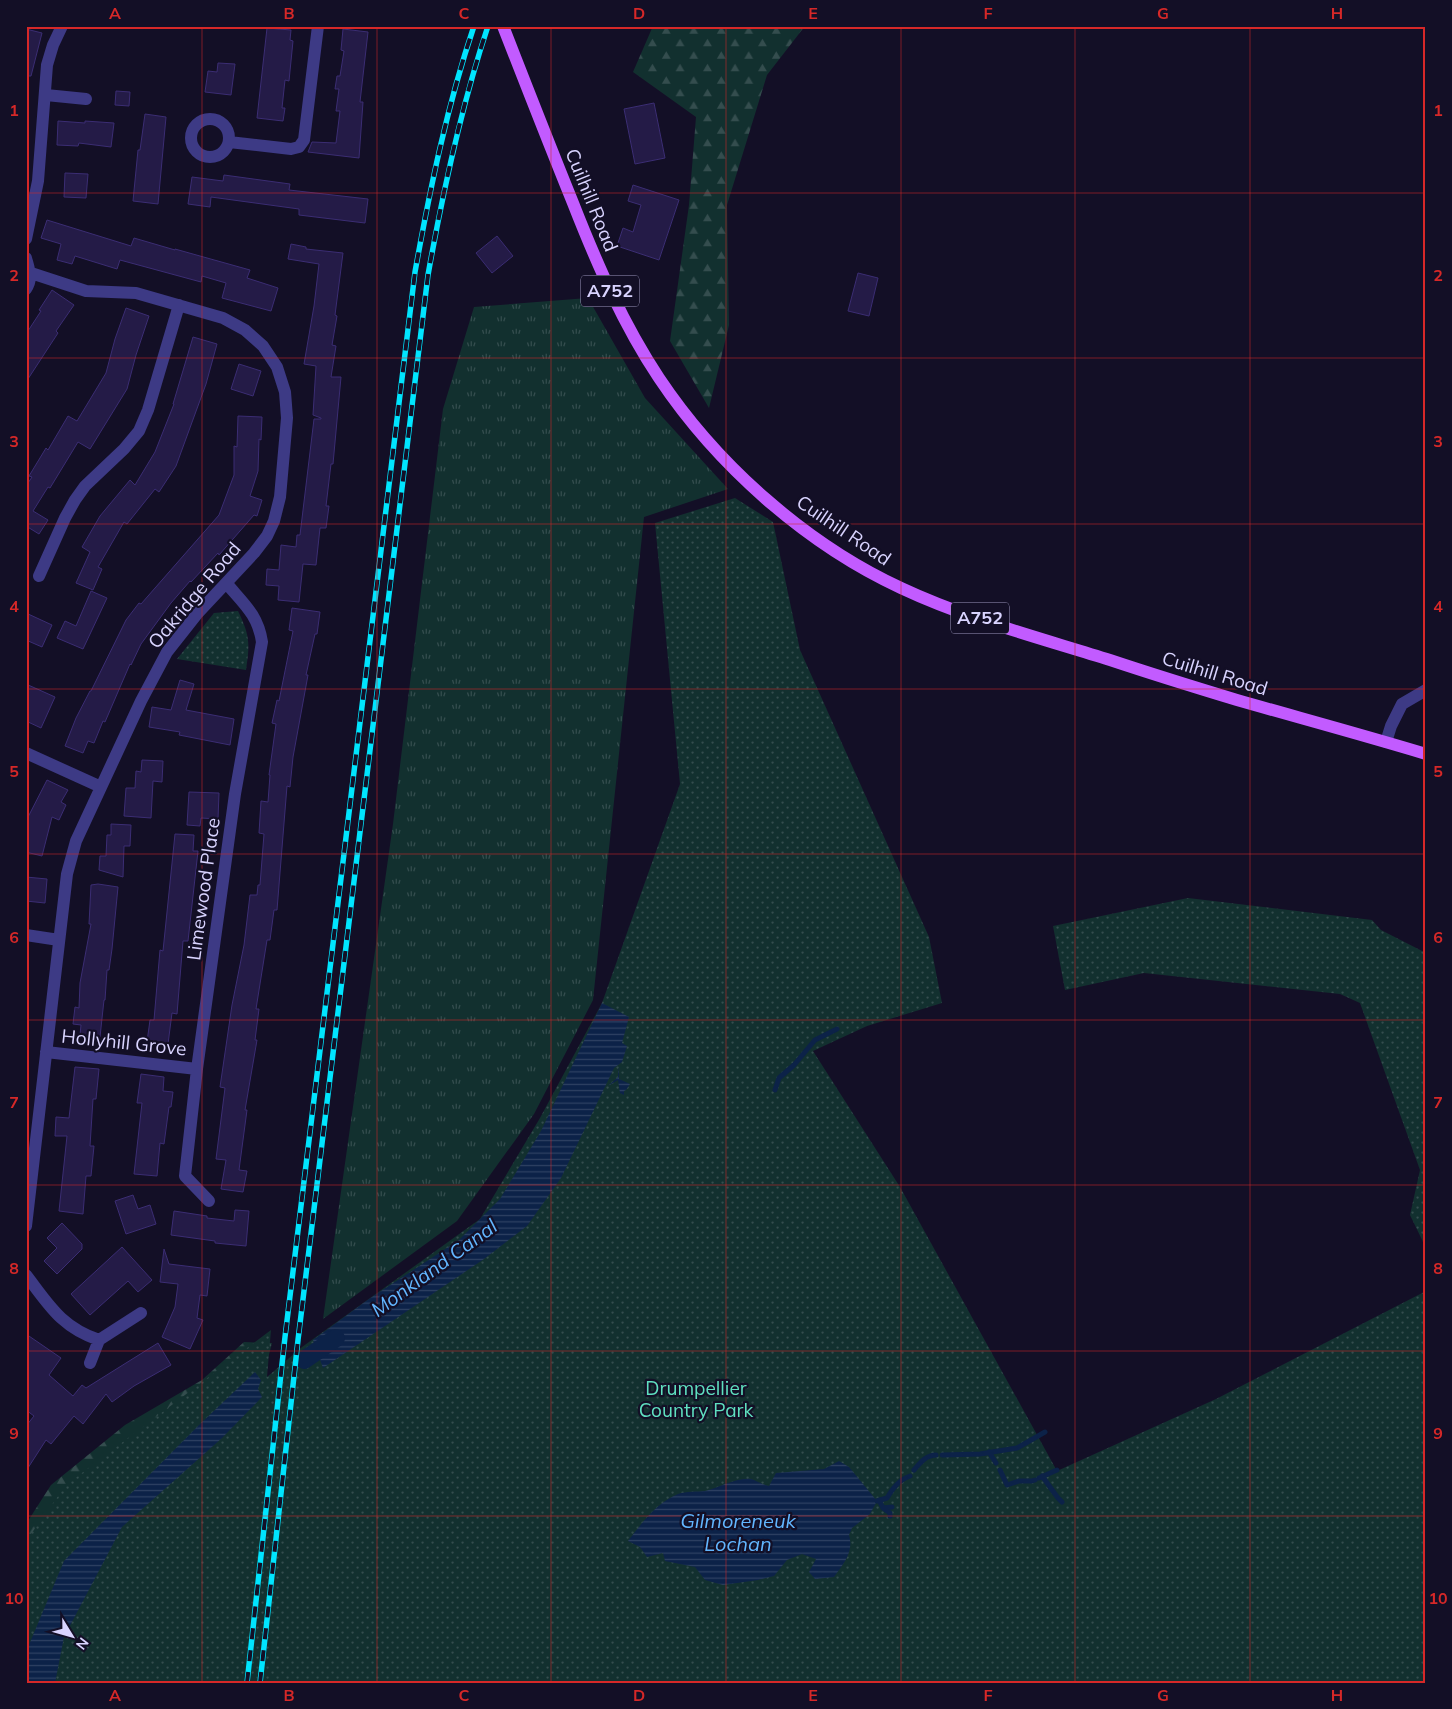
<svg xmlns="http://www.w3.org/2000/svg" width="1452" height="1709" viewBox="0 0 1452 1709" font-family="Mulish,sans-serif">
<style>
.grass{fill:url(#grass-tufts)}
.forest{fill:url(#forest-firs)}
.park{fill:url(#park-dots)}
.water{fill:url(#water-rules)}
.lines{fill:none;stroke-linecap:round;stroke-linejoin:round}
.stream{stroke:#0c2248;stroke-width:5}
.canal{stroke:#0c2248;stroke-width:18}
.building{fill:#241b47;stroke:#3b2d73}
.minor{stroke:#3d3a85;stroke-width:12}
.primary{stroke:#c25bff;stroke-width:12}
.rail-casing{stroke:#00e5ff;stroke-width:5.5}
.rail{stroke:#130f26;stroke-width:4;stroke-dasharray:11;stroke-linecap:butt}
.grid{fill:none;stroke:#d62828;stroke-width:1;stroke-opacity:0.55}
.labels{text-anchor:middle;stroke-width:4.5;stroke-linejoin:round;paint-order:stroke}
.shield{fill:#130f26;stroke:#9e99be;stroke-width:1}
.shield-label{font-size:18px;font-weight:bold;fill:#d9d4ff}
.street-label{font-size:19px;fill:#d9d4ff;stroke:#130f26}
.park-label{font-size:19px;fill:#5fe0c0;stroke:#130f26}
.water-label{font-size:20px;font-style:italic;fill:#62b6ff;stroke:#130f26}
.neatline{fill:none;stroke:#d62828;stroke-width:2}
.grid-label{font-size:16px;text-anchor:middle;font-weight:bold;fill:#d62828}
</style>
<defs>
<pattern id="grass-tufts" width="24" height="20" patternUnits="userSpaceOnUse" patternTransform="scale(1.25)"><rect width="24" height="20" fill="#12302f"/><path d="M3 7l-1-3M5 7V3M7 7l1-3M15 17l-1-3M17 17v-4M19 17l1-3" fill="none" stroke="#344d4e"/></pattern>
<pattern id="forest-firs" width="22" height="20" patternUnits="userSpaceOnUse" patternTransform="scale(1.25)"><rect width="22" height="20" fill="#12302f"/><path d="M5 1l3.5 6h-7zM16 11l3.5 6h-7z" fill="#344d4e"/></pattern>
<pattern id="park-dots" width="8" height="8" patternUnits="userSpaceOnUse" patternTransform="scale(1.25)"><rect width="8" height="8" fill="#12302f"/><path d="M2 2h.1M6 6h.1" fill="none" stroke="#344d4e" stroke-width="1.8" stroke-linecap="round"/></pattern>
<pattern id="water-rules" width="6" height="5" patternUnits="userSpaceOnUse" patternTransform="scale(1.25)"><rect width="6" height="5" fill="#0c2248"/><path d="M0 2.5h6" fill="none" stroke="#2f4163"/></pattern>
</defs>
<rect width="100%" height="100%" fill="#130f26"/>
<!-- grass -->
<path class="grass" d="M588,298l57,100 83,91 -84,28 -51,483 -59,114 -77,107 -134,98 70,-495 50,-415 31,-102z"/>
<!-- forest -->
<path class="forest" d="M653,26h152l-38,49 -40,130 2,120 -20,83 -39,-67 19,-136 7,-88 -63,-45z
M244,1342l28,1 -5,19 -241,232v-70l25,-39 74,-60 77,-45z"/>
<!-- park -->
<path class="park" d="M735,498l38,24 27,128 129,287 13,66 -75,23 -54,25 87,136 157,284 159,-72 210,-108v392h-1400v-142l40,-56 205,-155 -4,47 35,-30 178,-128 60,-101 62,-115 78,-219 -25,-261z
M238,611c12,25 12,32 8,59l-69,-11 37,-46z
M1188,898l184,22 9,10 45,23v295l-16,-33 10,-45 -60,-167 -20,-9 -196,-21 -79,17 -12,-64z"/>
<!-- water -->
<path class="water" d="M602,1003l27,14 -7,26 5,3 -5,16 -8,6 -53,110 -34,48 -43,33 -161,109 -10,-28 56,-41 90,-59 41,-41 41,-68z
M619,1066v13l11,5 -4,6 -2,1v4l-4,-2 -2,-13 -10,6 10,-9z
M255,1372l6,8 -3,9 4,8 -40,41 -100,89 -58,110 -9,46h-29v-31l38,-91 134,-135z
M839,1461l10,6 28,34 -7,13 -18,14 -3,7c5,17 -5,28 -15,42l-19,2 -6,-7 7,-13 -14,-5 -15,6 -13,16 -16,4 -35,5 -18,-5 -10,-13 -30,-6 -2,-8 -16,4 -7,-10 -12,-6c14,-18 28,-38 50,-47 8,-3 19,-2 27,-3 13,-3 32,-14 46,-12 5,1 11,6 18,7l7,-13 48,-4z"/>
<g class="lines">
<!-- stream -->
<path class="stream" d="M775,1090l4,-12 15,-13 21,-25 22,-11
M989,1452l7,11
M942,1455l38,-1 37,-6 28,-16
M914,1470c6,-7 12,-15 22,-15
M1000,1470l7,15 12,-4h13l3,-1
M1042,1476l16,22 4,4
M1039,1478l18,-8
M879,1500l4,8 9,-1
M877,1501l10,-3c6,-10 12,-18 23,-22
M883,1508l7,5v3"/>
<!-- canal -->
<path class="canal" d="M304,1360l32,-22"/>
</g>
<!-- building -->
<path class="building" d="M267,28l24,2 -1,10 3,1 -4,40 -4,-1 -3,28h3l-2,13 -26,-3z
M26,29l16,4 -11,43h-5z
M343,29l25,3 -8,70h3l-4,56 -51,-6 4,-10 24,1 4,-32h-4l3,-22h-4l2,-13h3l4,-25 -3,-1z
M218,63l17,1 -4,31 -26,-3 3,-21 9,1z
M116,91l14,1 -1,14 -14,-1z
M654,103l11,55 -30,6 -11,-55z
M145,114l21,3 -8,87 -25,-3 5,-51h2z
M58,121l27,2v-2l29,2 -3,24 -32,-4 -1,3 -21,-1z
M65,173l23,1 -2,24 -22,-1z
M224,175l66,9 -1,6 79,9 -3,24 -66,-8v-6l-88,-12 -1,10 -22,-3 4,-27 31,4z
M633,185l46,15 -20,60 -42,-14 6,-18 10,4 8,-27 -13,-4z
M47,220l84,26 3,-8 41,12v-1l75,21 -3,8 31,10 -7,23 -49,-13 4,-15 -24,-7 -1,6 -81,-22 -3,9 -42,-13 -3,8 -15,-4 4,-16 -20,-6z
M497,236l16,20 -21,17 -16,-20z
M291,244l15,3v2l37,4 -8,62 2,1 -5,29 4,1 -5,31h10l-8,87h-2l-5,42h3l-3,22h-6l-4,37 -13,-1 -4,38 -21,-2 1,-14 -13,-1 1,-16 12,1 2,-25 15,2 1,-12h3l14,-116h7v-1l-8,-3 3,-49 -12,-2 10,-58 5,-42 -31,-5z
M858,273l20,5 -9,38 -21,-5z
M52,290l22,15 -18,26 2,2 -32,49v-48l15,-23 -2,-1z
M126,308l23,8 -13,39 -9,34 -37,60 -12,-7 -28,46 -2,-1 -15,24 15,9 -9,14 -13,-8v-40l6,-9 -3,-1 17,-28 2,2 20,-34 9,5 29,-48 9,-34z
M193,337l24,7 -11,40 -30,82 -17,26 -4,-3 -28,35 -3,-2 -26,45 4,2 -9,21 -17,-7 14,-31 -8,-5 18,-31 30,-36 5,5 20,-33 19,-48h-1z
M239,364l22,7 -8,25 -22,-7z
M238,416l24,1 -1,23 -2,-1 -1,32 -8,25 12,4 -5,16 -3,-1 -35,40 -1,-2 -27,29 -1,-1 -19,22 -30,41 -10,21 -1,-1 -25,58 -2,-1 -9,22 -6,-2 -5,12 -18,-7 11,-28 14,-27h1l35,-71 13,-17 2,1 78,-89 15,-40v-29l3,1z
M91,591l16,7 -24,51 -26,-11 8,-17 11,5z
M292,608l28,4 -3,22h-2l-9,41h2l-15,82 -3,30 -3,-1 -10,124h-3l-4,30h-3l-11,69h3l-4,31h2l-12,70h2l-8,60 8,1 -4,21 -22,-3 5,-29 -10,-1 9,-71 -5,-1 12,-82 12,-60 6,-50h7l1,-10h2l4,-51 -5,-1 2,-32 7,1 2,-27h-1l7,-51 -4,-1 5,-23 2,1 14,-70 -4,-1z
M26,613l26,12 -10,22 -16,-7z
M180,680l14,4 -8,26 48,9 -4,26 -51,-10 1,-3 -31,-5 3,-20 19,3z
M26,684l29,13 -14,31 -15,-7z
M142,760l21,1 -1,21 -9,-1 -2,37 -27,-2 2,-28h9l1,-17 5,1z
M47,780l21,10 -7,12 5,3 -7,15 -7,-3 -10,39 -16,-4v-31z
M189,792l30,1 -1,26 -17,-1 -1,8 -13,-1z
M111,824l20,1 -1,21h-6l-1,31 -24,-7 1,-14h6l1,-21h4z
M175,834l19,1 -1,16h5l-10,90h-5l-6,73 -5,-1 -4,31 -21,-2 3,-22h4l6,-70 3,1z
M26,877l21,2 -2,24 -19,-2z
M98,884l20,3 -6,62 -3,21h-2l-2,30h-1l-4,37 -20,-2 1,-10 -8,-1 2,-17 4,1 1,-25 11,-59h-2l2,-39z
M75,1067l24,2 -3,30h-3l-3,47h4l-3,30h-5l-3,38 -24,-3 8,-75h-12l1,-19 13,1z
M141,1074l23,3 -1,14 10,1 -2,15h-2l-5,37 -4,-1 -3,33 -23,-2 8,-71h-5z
M133,1195l5,14 12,-4 6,19 -30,10 -11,-33z
M235,1210l14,1 -3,35 -31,-3v-2l-44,-6 3,-24 33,5v2l27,3z
M62,1223l20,21v5l-25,25 -13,-13 13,-13 -10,-10z
M122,1247l30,33 -14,12 -10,-11 -38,34 -19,-21z
M164,1249l5,15 41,5 -3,27 -7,-1 -3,23 6,2 -13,29 -28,-12 13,-30 3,-23 -18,-2z
M26,1334l35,24 -12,17 24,21 9,-11 4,3 72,-45 13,22 -37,21 -22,16 -6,-8 -23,30 -9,-8 -23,28 -5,-4 -20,31v-45l8,-10 -8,-6z"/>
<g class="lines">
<!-- minor -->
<path class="minor" d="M46,95l40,4
M191 138a19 19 0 1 1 38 0a19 19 0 1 1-38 0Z
M229,142l62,7 8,-2 5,-7 14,-114
M26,239l12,-58 9,-116 6,-20 9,-19
M26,258c3,11 7,21 0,31
M39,576l26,-58 10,-18 10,-14 39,-37 15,-18 9,-21 31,-105
M1386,742l5,-16 11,-22 24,-14
M26,753l75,34
M26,935l33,5
M46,1052l151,17
M209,1201l-24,-25 12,-107 38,-275 27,-152c-4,-27 -18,-38 -35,-58
M26,1226l41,-352 9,-33 65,-140 26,-49 30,-38 57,-61 13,-17 7,-15 6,-24 7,-79 -2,-26 -8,-25 -14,-21 -18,-16 -22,-12 -87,-25 -50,-2 -55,-18
M26,1275c23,30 35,52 73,65l42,-27
M90,1363l9,-23"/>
<!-- primary -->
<path class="primary" d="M503,26c23,59 46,118 70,177 24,61 50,121 86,175 58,87 147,166 242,210 66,31 139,50 209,72 42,14 84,27 127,40 63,18 126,35 189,54"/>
<!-- rail casing -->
<g class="rail-casing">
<path id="rail" d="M247,1683l38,-346 130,-1065c15,-83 32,-166 59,-246
M260,1683l38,-343 130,-1065c15,-84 33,-168 60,-249"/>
</g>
<!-- rail -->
<use href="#rail" class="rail"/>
</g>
<!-- grid -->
<path class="grid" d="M202,26v1657M377,26v1657M551,26v1657M726,26v1657M901,26v1657M1075,26v1657M1250,26v1657M26,193h1400M26,358h1400M26,524h1400M26,689h1400M26,854h1400M26,1020h1400M26,1185h1400M26,1351h1400M26,1516h1400"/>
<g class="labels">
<!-- shield labels -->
<g class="shield">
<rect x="581" y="275.5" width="58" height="31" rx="4"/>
<rect x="951" y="602.5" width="58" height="31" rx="4"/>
</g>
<g class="shield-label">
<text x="610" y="297">A752</text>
<text x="980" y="624">A752</text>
</g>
<!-- street labels -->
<g class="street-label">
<text transform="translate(592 200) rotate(68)" y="7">Cuilhill Road</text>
<text transform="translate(844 530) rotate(34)" y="7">Cuilhill Road</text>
<text transform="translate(194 595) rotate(-50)" y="7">Oakridge Road</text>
<text transform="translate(1215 673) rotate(17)" y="7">Cuilhill Road</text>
<text transform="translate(203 889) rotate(-82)" y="7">Limewood Place</text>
<text transform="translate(124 1042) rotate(6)" y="7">Hollyhill Grove</text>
</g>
<!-- park labels -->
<g class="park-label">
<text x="696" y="1395">Drumpellier<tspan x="696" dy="22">Country Park</tspan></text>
</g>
<!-- water labels -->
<g class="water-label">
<text transform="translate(434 1268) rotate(-36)" y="7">Monkland Canal</text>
<text x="738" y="1528">Gilmoreneuk<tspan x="738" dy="23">Lochan</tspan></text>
</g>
</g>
<!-- border -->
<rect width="1452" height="1709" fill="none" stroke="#130f26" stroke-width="55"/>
<!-- north arrow -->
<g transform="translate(72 1636) rotate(127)" stroke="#130f26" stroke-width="4" paint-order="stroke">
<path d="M0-4L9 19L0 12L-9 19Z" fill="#d9d4ff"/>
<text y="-8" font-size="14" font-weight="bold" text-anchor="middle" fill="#d9d4ff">N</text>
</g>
<rect x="28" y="28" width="1396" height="1654" class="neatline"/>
<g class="grid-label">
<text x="115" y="19">A</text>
<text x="289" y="19">B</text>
<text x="464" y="19">C</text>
<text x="639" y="19">D</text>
<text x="813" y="19">E</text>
<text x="988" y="19">F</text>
<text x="1163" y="19">G</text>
<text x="1337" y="19">H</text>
<text x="14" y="116">1</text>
<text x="1438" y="116">1</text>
<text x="14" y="281">2</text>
<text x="1438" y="281">2</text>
<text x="14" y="447">3</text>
<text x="1438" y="447">3</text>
<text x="14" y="612">4</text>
<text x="1438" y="612">4</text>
<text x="14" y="777">5</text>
<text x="1438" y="777">5</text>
<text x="14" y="943">6</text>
<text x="1438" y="943">6</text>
<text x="14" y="1108">7</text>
<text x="1438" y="1108">7</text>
<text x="14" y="1274">8</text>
<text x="1438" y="1274">8</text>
<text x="14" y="1439">9</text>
<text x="1438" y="1439">9</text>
<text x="14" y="1604">10</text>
<text x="1438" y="1604">10</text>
<text x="115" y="1701">A</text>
<text x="289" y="1701">B</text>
<text x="464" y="1701">C</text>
<text x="639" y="1701">D</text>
<text x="813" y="1701">E</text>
<text x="988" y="1701">F</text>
<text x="1163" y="1701">G</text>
<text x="1337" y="1701">H</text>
</g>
</svg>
